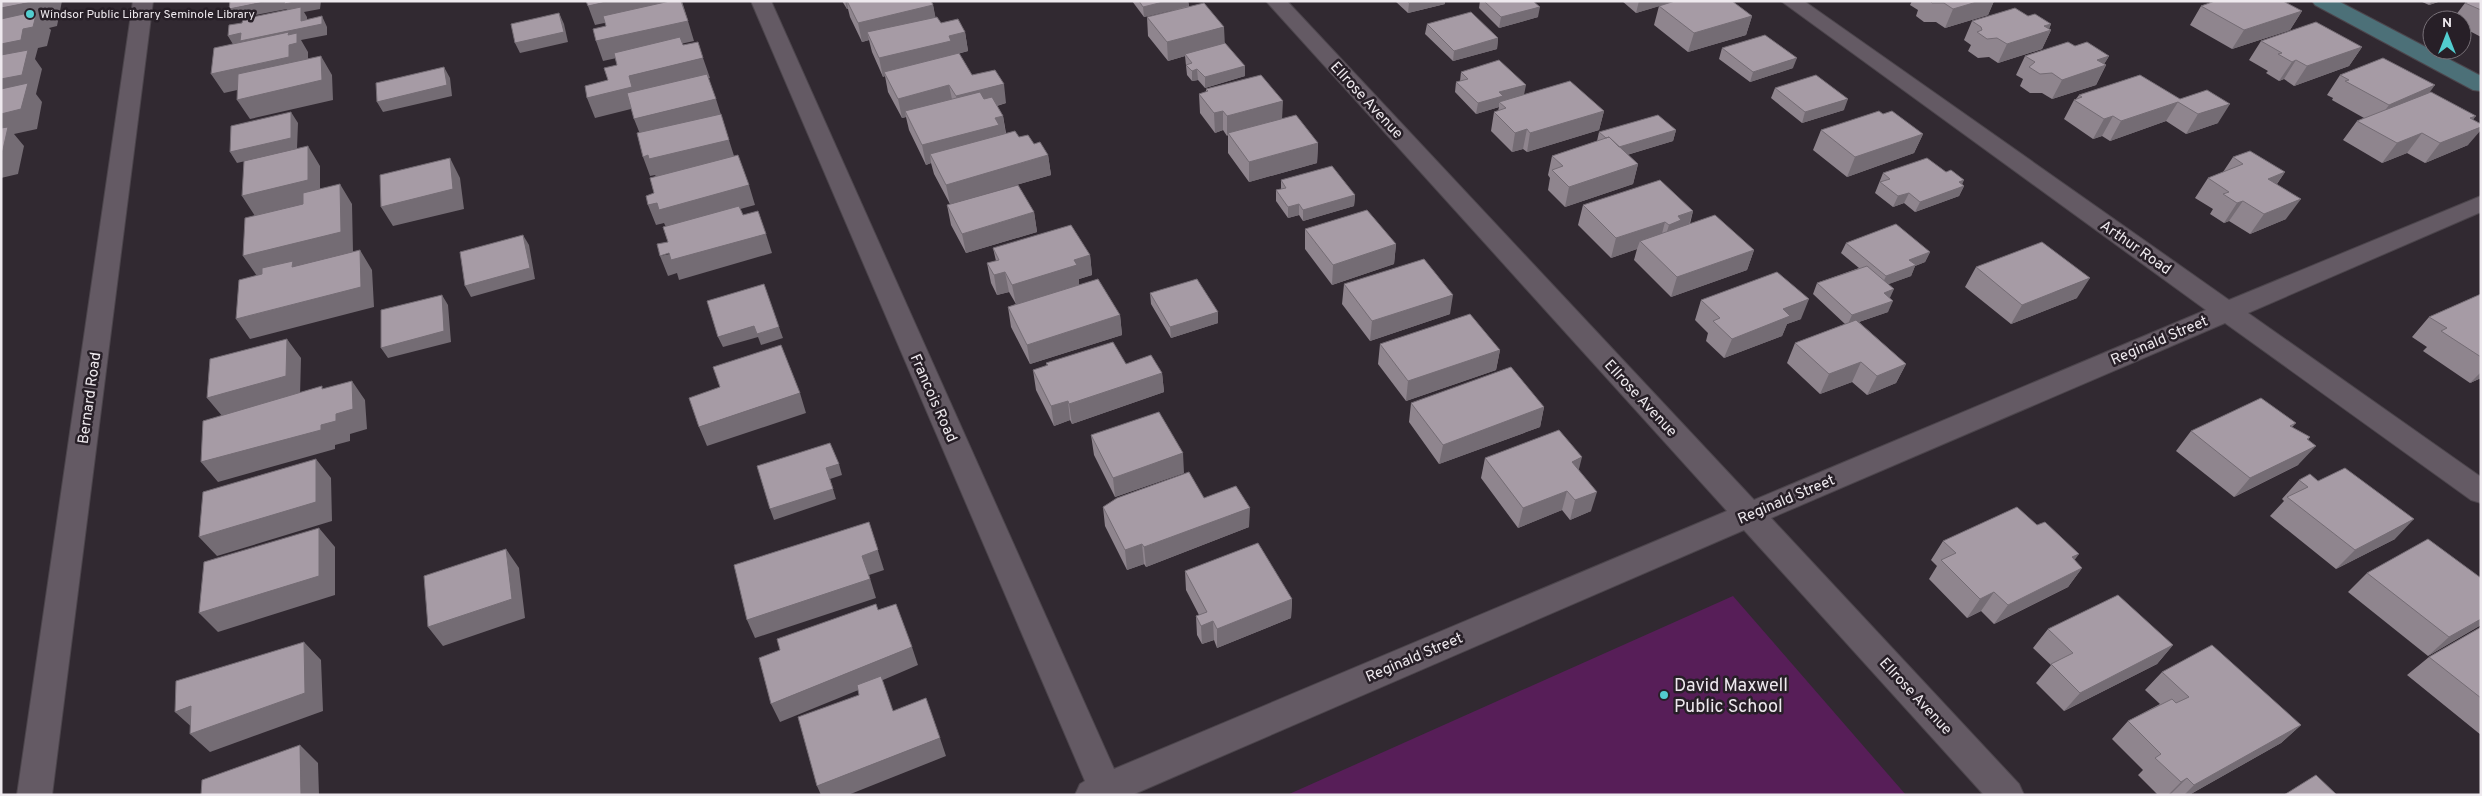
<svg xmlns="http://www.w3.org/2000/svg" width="2482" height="796" viewBox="0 0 2482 796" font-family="Overpass,sans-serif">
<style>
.green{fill:#571e58}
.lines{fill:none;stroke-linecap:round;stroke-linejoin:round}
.street-casing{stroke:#4c454c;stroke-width:2}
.secondary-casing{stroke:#4c454c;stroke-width:2}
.street{fill:#645a64;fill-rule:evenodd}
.secondary{fill:#4c7078;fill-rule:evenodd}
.wall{fill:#8f858e}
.shaded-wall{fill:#746c74}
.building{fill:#a69ba5;stroke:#746c74}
.poi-dot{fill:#52cdcf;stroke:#271f27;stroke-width:2}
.labels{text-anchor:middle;stroke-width:5;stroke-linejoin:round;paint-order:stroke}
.far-poi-label{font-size:12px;fill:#eee9ee;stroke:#271f27;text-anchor:start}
.street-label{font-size:15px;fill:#eee9ee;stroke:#271f27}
.near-poi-label{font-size:18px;fill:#eee9ee;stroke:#271f27;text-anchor:start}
</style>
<rect width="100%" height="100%" fill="#312931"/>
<!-- green -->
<path class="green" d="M1733,596l173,199h-619z"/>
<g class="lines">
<!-- street casing -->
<g class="street-casing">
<path id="street" d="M133,1h20l-101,794h-35z
M751,1h20l343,768 613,-258 -461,-510h21l467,499 452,-190 -425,-309h23l425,299 252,-104v16l-233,101 233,164v26l-10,-3 -246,-177 -454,195 248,266 5,11h-40l-240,-265 -612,265h-57l5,-11 5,-3z"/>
</g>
<!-- secondary casing -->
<g class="secondary-casing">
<path id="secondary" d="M2312,1h26l143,75v15l-8,-1 -158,-85z"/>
</g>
<!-- street -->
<use href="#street" class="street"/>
<!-- secondary -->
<use href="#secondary" class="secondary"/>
</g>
<!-- wall -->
<path class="wall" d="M842,1h89l2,4 2,12 6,6 24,9 3,19 -14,4 18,20 34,28 -9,3 6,10 3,17 13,4 15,7 14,11 3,20 -101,29 -16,-30 -3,-11 -5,2 -17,-35 -3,-13 -4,1 -14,-26 -3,-16 -2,1 -11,-25 -3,-12 -7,2 -12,-25 -2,-8h-1z
M1132,1h56l1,5 36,37 20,33 -40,12 -7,-8 -6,1 -5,-6 -2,-19 -17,5 -20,-25 -1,-19 38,-10 -41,10z
M1395,1h50v3l-37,9z
M1480,1h53l5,16 -39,11 -20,-20z
M1622,1h110l20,15 -6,19 -58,17 -34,-27 5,-19 -23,7z
M1912,1h82l-6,14 -43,13 -9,-6h-12l-8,-6 2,-6 -8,-5z
M2420,1h21l-12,4z
M2481,1v36l-19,-10v-7h-10l13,-17z
M2201,6l101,5 -12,19 -58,19 -42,-24z
M2028,16l23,8 -2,5 2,1 -9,19 -44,14 -9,-6 -11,1 -10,-7 3,-6 -7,-5 8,-19z
M1427,24l71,14 -1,11 -44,12 -28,-27z
M2261,41l101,6 -13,19 -55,20 -10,-7 -5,2 -13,-8 2,-2 -19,-11z
M2075,46l34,10 -5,8 2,1 -10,20 -44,14 -10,-6h-12l-10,-7 3,-7 -7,-4 9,-19z
M1722,48l71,20 -43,14 -31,-23z
M1461,72l63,23 80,16 -5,19 -72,22 -4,-3 -11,3 -21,-21 3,-19 4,-1 1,-4 -23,7 -21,-22 1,-10 4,-1z
M2140,75l78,48 -32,11 -20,-13 -56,20 -8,-5 -9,3 -29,-20 10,-19 2,-1 3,-4z
M2340,75l90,17 43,28 -5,25 -43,18 -18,-10 -25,10 -39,-23 14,-19 7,-3 -32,-18 1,-2 -6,-3z
M1775,88l69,22 -42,13 -31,-25z
M1206,89l76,30 36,24 -1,20 -68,19 -21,-29v-18l-1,1 -4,-6 -8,3 -15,-20 -1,-19 7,-2z
M1883,114l40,20 -9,19 -67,24 -34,-27 8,-20z
M1676,130l-3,11 -46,14 11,9 -5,20 -68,23 -17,-17 2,-12 -2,-3 4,-19 45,-15 2,-9z
M2233,157l52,15 -8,12 9,35 -36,15 -21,-13 -5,2 -14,-9 3,-5 -18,-11 13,-20 15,-6z
M1883,173l79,11 2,2 -5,10 -44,16 -11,-9 -11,4 -18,-14z
M1281,180l74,15 -1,11 -51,15 -4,-6 -11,3 -12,-17v-11l5,-1z
M947,205l87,7 3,20 -71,21 -15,-28z
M1583,205l110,6 -3,13 64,26 -7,20 -76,27 -37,-37 3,-11 -26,9 -33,-33z
M1305,229l91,15 -2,20 -62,21 -27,-36z
M1846,243l84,9 -5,10 -10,4 -4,10 -23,8 2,14 -2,14 -29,10 47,42 -10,19 -29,12 -15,-13 -32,12 -33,-31 8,-20 50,-19 -32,-30 4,-11 42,-15 -18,-15z
M993,248l97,7 2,20 -13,4v6l41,30 2,20 -92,29 -19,-37 -3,-20 8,-3 -7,-12 -12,3 -6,-12 -4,-20 9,-2z
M1976,267l101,31 -66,26 -46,-37z
M1344,284l106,30 -80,27 -28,-37z
M1150,293l68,30 -47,15 -20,-34z
M2481,294v84l-11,5 -47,-32 4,-4 -15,-10 17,-20z
M1701,300l100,19 -14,5 -5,12 -58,22 -18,-17 2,-8 -13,-13z
M1380,344l120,6 -4,20 -90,31 -28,-37z
M1046,363l80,1 36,9 2,19 -92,32 -2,-4 -16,6 -18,-36 -3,-20 14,-4z
M1411,403l133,4 -4,20 -101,37 -30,-42z
M2296,423l-4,4 18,10 -2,3 -10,25 -64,32 -58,-46 15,-20z
M1091,435l93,38 -69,24 -21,-42z
M1485,458l94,12 12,41 -21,9 -8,-10 -44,18 -37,-50z
M2299,480l19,1 77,58 -59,30 -66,-53 14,-15 -2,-2z
M1204,498l45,29 -103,40 -2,-3 -17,6 -22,-44 -2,-19z
M1943,541l131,19 8,8 -14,19 -74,37 -13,-13 -14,7 -38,-39 8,-13 -6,-6z
M1185,571l107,28 -1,19 -74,30 -3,-8 -12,4 -5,-9 -1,-19 3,-1 -13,-25z
M2367,573l114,52 -53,31 -80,-64z
M2481,627v108l-74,-60 22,-18z
M2048,629l125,16 -16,19 -93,47 -28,-28 15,-18 -18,-17z
M2162,672l139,53 -20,18 -92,52h-31l-20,-20 5,-5 -31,-31 16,-18 32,-17 -15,-14z"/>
<!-- shaded-wall -->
<path class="shaded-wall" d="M37,1h25l-5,25 -8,2 2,2 -4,16 -9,2 -3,11 7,10 -6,25 6,8 -5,27 -23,5 10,12 -6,28 -17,4v-170z
M269,1h52l-1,8 -16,3 3,5v10l15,-11 5,11v8l-26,5 7,12v10l-8,14 -76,17 -13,-19 23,-28 -6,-10 62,-22 -3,-5 -52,10 -6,-10z
M611,1h71l12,40 -91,20 -7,-20 87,-35 -88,19 -7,-19z
M845,1h2l1,8h-1z
M1167,1h21l1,5 -45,11 -1,-10z
M1416,1h29v3l-37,9 1,-10z
M1639,1h38l-41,12z
M1980,1h14l-6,14 -43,13 8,-19z
M2432,1h9l-12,4z
M933,5l4,19 -70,8 2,8 -7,2 -4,-19z
M1540,7l-2,10 -39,11 2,-11z
M2302,11l-12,19 -58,19 12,-19z
M559,13l5,11 4,18 -48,11 -5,-10z
M1752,16l-6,19 -58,17 6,-19z
M2051,24l-4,8 4,-2 -9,19 -44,14 9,-19 37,-18z
M1224,27l1,19 -40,8v2l-17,5 -1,-19z
M965,32l3,19 -84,21 1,4 -2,1 -4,-19 70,-22z
M1498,38l-1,11 -44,12 1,-10z
M2362,47l-13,19 -55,20 13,-20z
M321,56l11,19 1,25 -83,19 -13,-19z
M2109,56l-6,10 3,-1 -10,20 -44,14 10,-19 35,-20z
M703,58l7,20 -74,17 3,12 -44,11 -8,-20 42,-22z
M1797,58l-4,10 -43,14 3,-10z
M2296,60l-12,19 -5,2 13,-19z
M1245,66v10l-40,12v-11z
M444,67l6,11 2,18 -69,16 -6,-10z
M1197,69l1,11 -6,1v-10z
M1004,84l2,19 -47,13 -3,-20z
M949,85l4,19 -48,7 1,6 -4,1 -4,-19z
M1526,85l-2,10 -25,7v5l-23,7 2,-11 21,-11z
M2435,85l-14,19 -46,20 14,-19z
M716,99l19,60 -78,19 -2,-3 -5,1 -7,-19 -1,-18 -8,-20z
M1848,99l-4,11 -42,13 3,-11z
M1283,101l-1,19 -54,13 -1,3v-20z
M2178,102l-12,19 -56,20 11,-20z
M2230,104l-12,19 -32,11 12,-20z
M1223,111v19l-8,3 -1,-20z
M1604,111l-5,19 -72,22 3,-19z
M291,112l7,11 -1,26 -60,14 -7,-11z
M1003,116l3,20 -76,18 1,9 -5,2 -4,-20 73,-27z
M2113,116l-11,20 -9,3 11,-20z
M2476,116l-15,19 20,-8v3l-13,15 -43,18 15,-20 30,-25z
M1527,129l-4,20 -11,3 3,-19z
M1676,130l-3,11 -60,18 3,-11z
M2422,133l-15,20 -25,10 15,-20z
M1923,134l-9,19 -67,24 8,-20z
M1318,143l-1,20 -68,19v-20z
M308,146l12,20v34l-65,16 -13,-20z
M1048,155l3,20 -101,29 -4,-19z
M450,158l10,20 4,31 -71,17 -12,-19z
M1638,164l-5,20 -68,23 4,-20z
M2285,172l-14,20 -3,-13z
M1964,180l-3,7 3,-1 -5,10 -44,16 5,-10 39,-20z
M340,184l12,20 1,48 -96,24 -14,-20z
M749,185l6,20 -88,24 -3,-6 -8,2 -8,-20 9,-2z
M1909,193l-5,10 -11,4 5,-11z
M1355,195l-1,11 -51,15v-11z
M2301,199l-15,20 -36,15 14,-20z
M2243,201l-14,20 -5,2 13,-20z
M1299,204v11l-11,3v-11z
M1693,211l-6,20 -24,13 6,-19 9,-9z
M1034,212l3,20 -71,21 -4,-19z
M1665,222l-5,19h-20l-3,8 -26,9 5,-20z
M766,234l6,19 -93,27 -2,-7 -9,3 -8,-20z
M523,235l6,10 6,34 -64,18 -6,-11z
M1396,244l-2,20 -62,21 1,-20z
M360,250l12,20 2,37 -124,32 -14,-20z
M1754,250l-7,20 -76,27 6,-20z
M1930,252l-5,10 -10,4 -4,10 -30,11 5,-11 23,-16z
M1090,255l2,20 -13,4v6l-63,20 -4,-20 62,-25z
M1005,272l4,20 -12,3 -3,-20z
M2090,278l-13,20 -66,26 11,-19z
M1894,289l-5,11 -5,-7z
M442,295l6,10 3,37 -63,16 -7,-10z
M1453,295l-3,19 -80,27 2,-20z
M1809,299l-8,20 -14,5 -5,12 -58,22 8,-19 51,-30z
M1893,301l-5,11 -41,14 5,-11z
M1218,312v11l-47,15 -1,-11z
M1120,315l2,20 -92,29 -3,-19z
M754,326l25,1 4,11 -22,7 -3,-8 -35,10 -5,-10z
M287,339l14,19 -1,38 -77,21 -16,-19z
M1500,350l-4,20 -90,31 2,-20z
M1861,362l-9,20 -32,12 9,-20z
M1906,364l-10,19 -29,12 10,-19z
M2481,372v6l-11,5z
M1162,373l2,19 -92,32 -3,-20z
M352,381l13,19 2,29 -17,5v7l-15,4v4l-117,33 -17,-20 120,-37 15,-11z
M800,393l6,20 -99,33 -8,-19z
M1068,401l2,19 -16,6 -3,-20z
M1544,407l-4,20 -101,37 4,-19z
M2310,437l-17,20 23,-11 -18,19 -64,32 16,-19z
M1183,453l1,20 -69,24 -2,-19z
M1582,457l-5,20 -5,-15z
M316,459l15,19 1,43 -115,35 -18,-19z
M839,464l3,11 -12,4 6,20 -62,21 -4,-11 56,-41z
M1567,491l-5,19 -44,18 5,-20z
M1597,492l-6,19 -21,9 5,-20z
M1250,508l-1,19 -103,40 -2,-20z
M2414,519l-19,20 -59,30 19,-19z
M869,522l15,48 -15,5 7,23 -121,40 -8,-18 115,-64z
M319,528l16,19v48l-117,37 -19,-19z
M1142,544l2,20 -17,6 -2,-20z
M506,549l13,19 6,50 -82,28 -15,-19z
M2079,554l-14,19 7,-16z
M2082,568l-14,19 -74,37 14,-19z
M1994,592l-13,19 -14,7 13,-19z
M1292,599l-1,19 -74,30v-19z
M2481,619v6l-53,31 21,-19z
M1213,621l1,19 -12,4 -1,-18z
M304,642l17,18 2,51 -113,41 -20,-18z
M2173,645l-16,19 -93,47 16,-18z
M912,647l6,18 -35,15 16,49 -16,-49 -103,42 -9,-18z
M191,706l4,24 -20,-18z
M2301,725l-20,18 -92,52h-5l10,-10z
M940,738l6,18 -98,39h-27l-4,-9z
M300,745l18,18 1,32h-18z
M2187,778l-17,17h-2l13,-13z"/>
<!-- building -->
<path class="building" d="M1,1h36l-36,7z
M230,1h39l-40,8z
M285,1h15l-16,3z
M586,1h25l-23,5z
M670,1h11l7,20 -92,20 -3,-12 13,-3 -3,-10z
M847,1h84l2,4 -75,18z
M1139,1h28l-24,6z
M1407,1h9l-7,2z
M1484,1h49l7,6 -39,10z
M1675,1h57l20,15 -58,17 -35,-27z
M1930,1h50l-27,8 -9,-6h-12z
M2215,1h68l19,10 -58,19 -43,-24z
M2469,1h12v9l-16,-7z
M1204,3l20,24 -57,15 -20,-25z
M301,7v14l21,-5v8l-82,17 1,-8 -13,3 1,-11 13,-2 1,-4z
M2015,8l13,8 7,-2 16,10 -7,2 7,4 -44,14 -10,-6 -10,1 -10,-7 5,-2 -1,-3 -9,-6z
M37,11l-4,16 -10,2 -2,11 -20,4v-25z
M1471,12l27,26 -44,13 -27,-27z
M559,13l5,19 -49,11 -4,-19z
M937,17l4,6 17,-4 7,13 -16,4 2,5 -72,17 -12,-26z
M2316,22l46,25 -55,19 -11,-6 -4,2 -14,-8 4,-1 -21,-12z
M289,32l-1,3 9,-2v10l-8,2v12l-78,17 3,-26z
M1765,35l32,23 -44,14 -31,-24z
M680,37l3,8 15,-3 5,16 -74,18 3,11 -45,11 -2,-12 23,-6 -4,-12 13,-3 -3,-12z
M2068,42l7,4 12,-4 22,14 -12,4 9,5 -44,15 -10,-7 -12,1 -11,-7 6,-5 -10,-6z
M1225,43l20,23 -40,11 -8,-8 -5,2 -6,-6 6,-2 -7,-9z
M28,50l-6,25 -21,4v-24z
M959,53l13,22 23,-5 9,14 -48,12 -7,-11 -51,14 -14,-27z
M321,56l1,24 -85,20 1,-26z
M2383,58l52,27 -46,20 -44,-24 4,-1 -9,-5z
M1499,60l27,25 -27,7 4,4 -25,7 -22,-21 12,-3 -7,-7z
M444,67l3,18 -70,17 -1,-19z
M707,74l9,25 -82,20 -7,-26z
M1261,75l22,26 -56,15 -4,-5 -9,2 -15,-19 9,-3 -2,-2z
M1816,75l32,24 -43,13 -30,-24z
M2140,75l40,24 27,-9 23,14 -32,10 -20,-12 -57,19 -8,-5 -9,3 -30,-19 8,-3 -3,-2z
M1570,81l34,30 -74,22 -3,-4 -12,4 -21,-21 12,-4 -7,-6z
M28,83l-7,26 -20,5v-25z
M980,92l4,7 8,-2 11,19 -8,2 4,7 -77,20 -17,-34z
M2431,92l45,24 -6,2 11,6v3l-41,16 -18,-10 -25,10 -40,-22z
M1879,111l4,3 9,-3 31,23 -68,23 -34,-27z
M291,112v26l-61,14 1,-26z
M721,114l8,26 -80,19 -1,-4 -5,2 -6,-24z
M1296,115l22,28 -69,19 -21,-29z
M1658,115l18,15 -57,17 -10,-10 -3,1 -7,-6z
M8,127l-6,27 -1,1v-27z
M1015,131l4,6 9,-2 6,9 6,-2 8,13 -102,30 -16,-31z
M1609,137l29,27 -69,23 -17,-17 11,-4 -11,-10z
M308,146v34l-66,16 2,-35z
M2250,151l35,21 -17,7 33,20 -37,15 -21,-13 -6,2 -14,-9 6,-2 -21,-14 35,-14 -10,-7z
M738,155l11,30 -90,25 -2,-7 -9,2 -2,-9 8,-3 -4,-15z
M450,158l3,31 -72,18 -1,-32z
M1927,158l19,14 5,-2 13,10 -5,2 5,4 -44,16 -11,-9 -11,3 -18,-14 10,-3 -7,-6z
M1332,166l23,29 -52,15 -4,-6 -11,3 -12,-17 10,-2 -5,-8z
M1660,180l33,31 -15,5 3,4 -12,5 -4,-3 -49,16 -33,-33z
M340,184l1,48 -98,24 2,-38 58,-14v-11z
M1018,185l16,27 -72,22 -15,-29z
M739,206l4,9 15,-4 8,23 -95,26 -2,-7 -9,3 -3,-12 11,-2 -5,-15z
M1367,210l29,34 -63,21 -28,-36z
M1715,215l39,35 -77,27 -37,-36z
M1896,224l34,28 -21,8 7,5 -30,11 -40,-33z
M1071,225l19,30 -16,5 3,5 -65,20 -7,-13 -11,3 -7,-12 12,-3 -6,-12z
M523,235l7,33 -65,18 -5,-34z
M2042,242l48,36 -68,27 -46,-38z
M360,250l1,37 -125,32 3,-39 23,-6v-6l31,-7 -1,6z
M1424,259l29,36 -81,26 -28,-37z
M1867,266l27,23 -10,4 9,8 -41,14 -35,-32z
M1777,272l32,27 -26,10 7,7 -58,23 -19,-18 7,-3 -19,-18z
M1098,279l22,36 -93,30 -19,-38z
M1197,279l21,33 -48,15 -20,-34z
M764,284l15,43 -22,7 -3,-8 -36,11 -11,-36z
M2481,294v63l-40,-26 6,-3 -18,-11z
M442,295l2,36 -63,17v-38z
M1470,314l30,36 -92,31 -28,-37z
M1856,320l50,44 -29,12 -16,-14 -32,12 -34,-31z
M287,339l-1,37 -79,22 3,-39z
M1113,342l13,22 25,-9 11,18 -93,31 -1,-3 -17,5 -18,-36 15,-5 -2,-2z
M781,345l19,48 -101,34 -10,-29 31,-11 -7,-20z
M1511,367l33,40 -101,38 -32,-42z
M352,381l1,28 -17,5v7l-15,4v5l-120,32 2,-41 119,-35v3z
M2261,398l35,25 -6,3 20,11 -3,2 9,7 -66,32 -59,-47z
M1159,412l24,41 -70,25 -22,-43z
M1559,430l23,27 -10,5 25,30 -22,8 -8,-9 -44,17 -38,-50z
M830,443l9,21 -13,4 7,21 -63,20 -13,-43z
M316,459v43l-117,35 4,-45z
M2345,468l69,51 -59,31 -68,-53 21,-10 -9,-7 11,-6 8,7z
M1189,472l15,26 32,-12 14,22 -106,39 -2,-3 -17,6 -22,-43 14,-9z
M2017,507l20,18 8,-3 34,32 -7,3 10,11 -74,37 -14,-13 -14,7 -39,-39 15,-7 -13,-12z
M869,522l9,28 -16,6 8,23 -123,41 -13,-55z
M319,528v48l-120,37 5,-51z
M2428,539l53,39v41l-32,18 -82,-64z
M1258,543l34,56 -75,30 -4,-8 -12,5 -5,-10 11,-4 -22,-41z
M506,549l6,50 -84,28 -4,-51z
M2118,595l55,50 -93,48 -29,-29 22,-11 -25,-24z
M876,604l2,6 18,-6 16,43 -141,57 -12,-46 21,-8 -3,-11z
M2481,627v71l-52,-41z
M304,642l1,51 -115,41 1,-28 -16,6 1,-31z
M2212,645l89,80 -107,60 -7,-7 -6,4 -26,-24 6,-4 -33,-33 44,-22 4,4 13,-6 -27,-25z
M881,676l12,35 33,-13 14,40 -123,48 -19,-69 61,-22 -2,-10z
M300,745l1,50h-100l1,-15z
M2316,775l21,20h-53z"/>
<!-- markers -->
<g class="poi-dot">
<circle cx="30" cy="14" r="5"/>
<circle cx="1664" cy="695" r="5"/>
</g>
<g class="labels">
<!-- far-poi labels -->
<g class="far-poi-label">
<text x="40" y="18">Windsor Public Library Seminole Library</text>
</g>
<!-- street labels -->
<g class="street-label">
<text transform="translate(1367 100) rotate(47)" y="5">Ellrose Avenue</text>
<text transform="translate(2136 247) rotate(35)" y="5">Arthur Road</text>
<text transform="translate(2159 340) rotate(-23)" y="5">Reginald Street</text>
<text transform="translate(89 398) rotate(-82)" y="5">Bernard Road</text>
<text transform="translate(934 398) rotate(66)" y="5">Francois Road</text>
<text transform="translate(1641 398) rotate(47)" y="5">Ellrose Avenue</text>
<text transform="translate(1786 499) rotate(-23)" y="5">Reginald Street</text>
<text transform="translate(1414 657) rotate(-23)" y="5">Reginald Street</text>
<text transform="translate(1916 696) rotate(47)" y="5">Ellrose Avenue</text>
</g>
<!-- near-poi labels -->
<g class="near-poi-label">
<text x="1674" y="691">David Maxwell<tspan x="1674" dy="21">Public School</tspan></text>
</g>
</g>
<!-- border -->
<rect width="2482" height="796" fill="none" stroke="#eee9ee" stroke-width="5"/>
<!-- north arrow -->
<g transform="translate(2447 35)"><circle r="24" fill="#271f27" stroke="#777077"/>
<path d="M0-4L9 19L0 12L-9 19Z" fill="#52cdcf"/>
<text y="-8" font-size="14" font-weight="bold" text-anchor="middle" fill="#eee9ee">N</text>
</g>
</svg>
